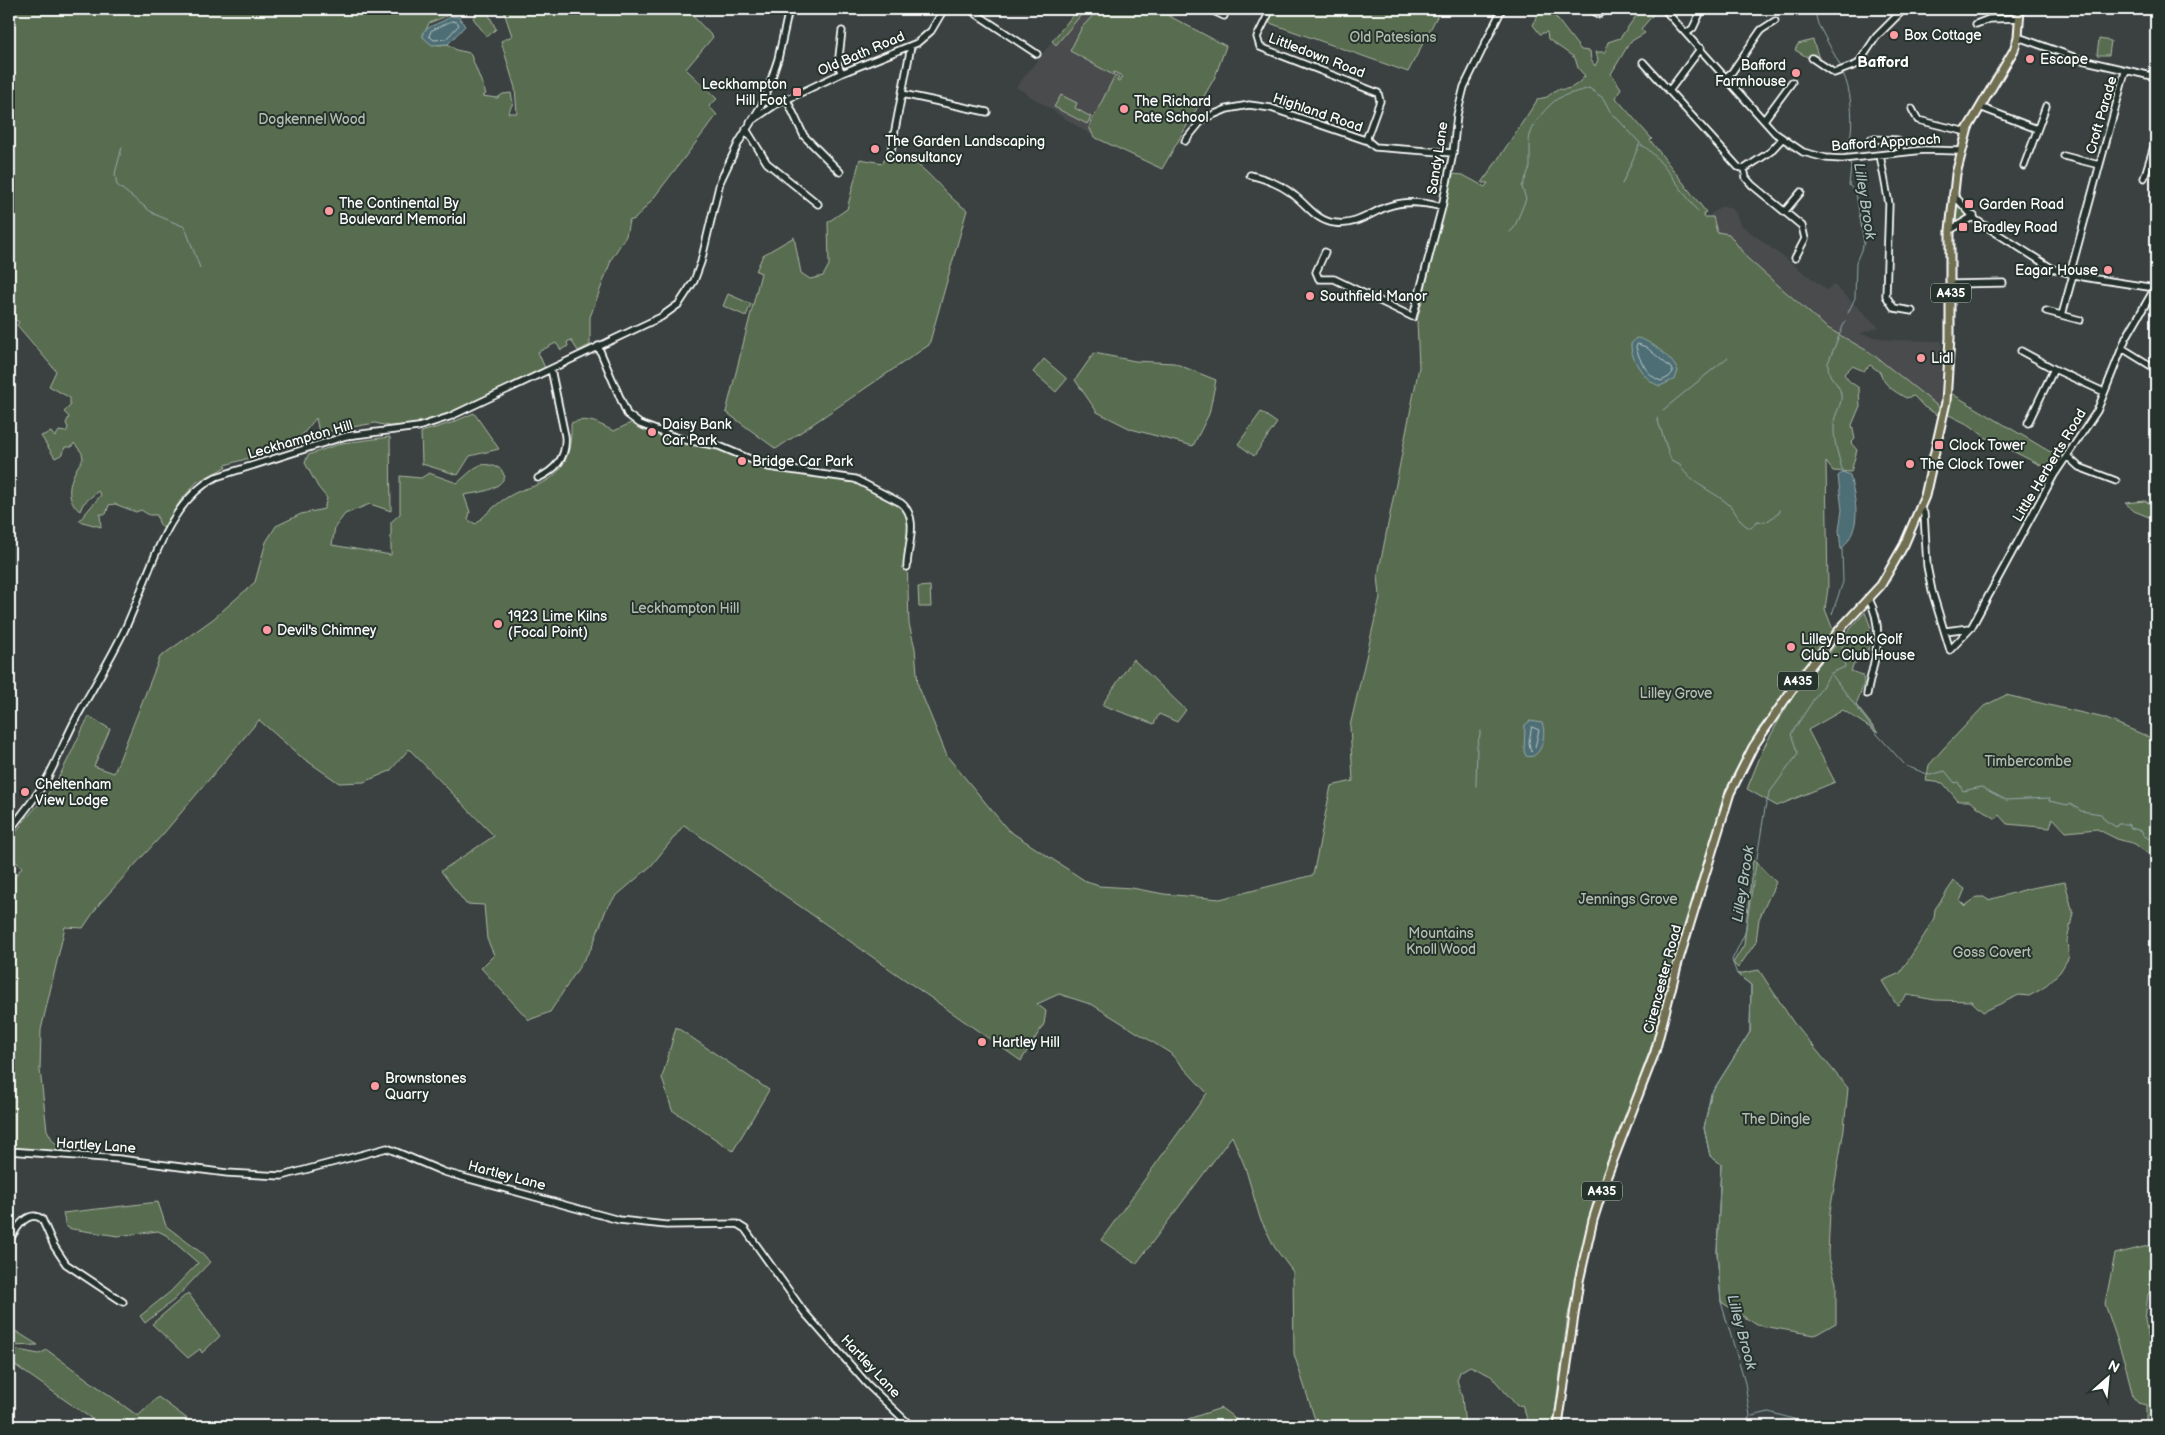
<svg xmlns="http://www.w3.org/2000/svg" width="2165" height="1435" viewBox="0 0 2165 1435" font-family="'Balsamiq Sans',sans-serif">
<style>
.built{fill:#484b4e}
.green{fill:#596d50;stroke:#acb6a8}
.water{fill:#4d6e74;stroke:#94a8ac}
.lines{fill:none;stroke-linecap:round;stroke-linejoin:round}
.shore{stroke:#b8c5c7;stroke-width:1}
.stream{stroke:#94a8ac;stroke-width:1}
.minor-casing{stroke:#fff;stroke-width:9}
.major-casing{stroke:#fff;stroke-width:11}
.minor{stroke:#26332d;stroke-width:5.5}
.major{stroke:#716f52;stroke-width:7}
.poi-dot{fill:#ff9aa2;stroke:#26332d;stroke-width:2}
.labels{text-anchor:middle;stroke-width:4;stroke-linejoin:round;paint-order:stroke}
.shield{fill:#26332d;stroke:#bec2c0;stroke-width:1}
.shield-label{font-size:12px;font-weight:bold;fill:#fff}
.poi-label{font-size:14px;fill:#fff;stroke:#26332d;text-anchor:start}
.park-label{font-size:14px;fill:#b4bdb0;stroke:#26332d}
.street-label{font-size:14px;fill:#fff;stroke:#26332d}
.neighbourhood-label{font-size:15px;font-weight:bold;fill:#fff;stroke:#26332d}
.water-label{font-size:15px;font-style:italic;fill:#afbec0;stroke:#26332d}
</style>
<rect width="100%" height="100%" fill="#3a4140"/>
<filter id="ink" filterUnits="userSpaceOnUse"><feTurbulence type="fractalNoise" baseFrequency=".02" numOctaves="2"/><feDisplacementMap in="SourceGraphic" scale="10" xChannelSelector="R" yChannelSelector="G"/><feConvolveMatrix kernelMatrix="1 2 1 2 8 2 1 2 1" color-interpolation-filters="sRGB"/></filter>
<g filter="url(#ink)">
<!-- built -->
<path class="built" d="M1078,9h78l70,37 -11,31 -53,92 -68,-32 -78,-50z
M1720,207h10l6,6 4,11 87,66 6,-6 46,43 -19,7 31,6 51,1 -2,69 -89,-65 -14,3 -121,-113 -8,-15 3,-6z"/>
<!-- green -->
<path class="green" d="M9,9h449l1,2 -30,12 -6,14 16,8 9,-1 8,6 14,3 16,41 -4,2 15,2 6,-4 8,-1 2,10 -5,10h9l-2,-25 -14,-47 11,-5 -9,-27h183l27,28 -27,32 31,30 -8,7 8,9 -65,85 -17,19 -6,2 -3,15 -14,22 -22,59v28l-12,6 -7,-11 -4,2 1,4 -7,4 -5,-7 -18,9 7,16 -118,57 -8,-4 -3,4 -28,1 -13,-3 -56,10 -3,-15 -22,27 -69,20 1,2 -29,15 -17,19 -16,28 -5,-6 -2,-8h-8l-8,-5 -5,2 -21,-8 -6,1 -3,9h-6l1,13 -22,-6 22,-26 -3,-4 -15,13 -3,7c-19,-13 -8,-38 3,-52l-1,-6 -8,-10 -2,4h-7l-2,7 -8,4 -14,-22 10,-4 4,5 4,-6 7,1 2,-4 -2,-5 3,-6 -5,-5 6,-6v-8l-21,-12 7,-15 -39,-46 2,-3 -10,-6v-21l7,-14 -7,-5z
M480,9h6l10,20 -9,8 -14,-19z
M1078,9h8l-30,36 -4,-4z
M1099,9h57l70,37 -11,31 -53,92 -68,-32 -5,-10 26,-52 4,2 -2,4 2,1 3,-6 -8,-4 -1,3 -43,-24 12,-24z
M1271,9h170l-33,63 -144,-51z
M1536,9h17l1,6 27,35 9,1 1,9 4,6 3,-6 -2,-8h9l3,-10 12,-4 21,-29h17l-17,20 4,4 -15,9 -19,32 10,14 -5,10 36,41 -2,1 56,72 -3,2 1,3h9l4,15 12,2 18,24 79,69 45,26 68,54 -1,8 -14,-8 -10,-11 -8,2c-12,-7 -22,-12 -26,-26l-10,-7 -6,6 -12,-5 -8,8 5,7 10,7 1,18 -8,19 3,14 -4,4 6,7 -6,22 -18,-1 -7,-9 2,126 -3,21 10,26 -76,93 -27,49 -77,259 -61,167 -26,112 -15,111h-23l-8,-21 -5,1 -26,-30 -21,-10 -10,6 -3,8 5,17 3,29h-148l-23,-72 -1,-82 -18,-24 -15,-30 -15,-51 -13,-31 -96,128 -35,-24 106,-147 -37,-40 -77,-48 -34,-11 -22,10 9,7 -2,13 -23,37 -337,-236 -33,41 -36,31 -9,13 -14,37 -42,65 -21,8 -48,-52 13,-13 -7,-16 -3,-34 -18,-1 -25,-33 53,-35 -85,-87 -19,22 -26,11 -25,1 -39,-27 -41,-36 -95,113 -64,70 -17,25 -18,-1 -24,103 -1,40 7,60 6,11 17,14 -61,-4v-266l13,-18 -13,-11c0,-28 31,-49 45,-71 13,-21 23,-46 35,-69l21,13 -16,37 20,7 46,-116 53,-38 42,-37 11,-40 10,-16 25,-12 23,-5 3,-11 -9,-11 -13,-24 3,-8 34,-12 48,-6 1,74 -21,-7 -25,10 -10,13 -3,18 59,10v-33l9,-8v-38l21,2 8,-5 28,10c18,-14 21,-25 44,-14l4,8c-9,15 -25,15 -41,18l6,17 -2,8 8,4c11,-11 24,-24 39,-31 9,-5 20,-6 29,-11 23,-11 28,-36 27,-59 18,-7 27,1 43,8l23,-11 92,30 28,14 98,15 46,24 9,11 -3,41 2,69 6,24 3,37 29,71 61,74 79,52 12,4 33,2 32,6 56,5 93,-24 18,-89 22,-5 -3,-55 30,-129 -2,-22 41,-208 -2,-46 36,-147 10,1 22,12 3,-4h-6l56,-84 9,-2 10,-8c13,2 20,-4 28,-13l-7,-8 -3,-10 -27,-19 -1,-7 -7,2 -7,-9 5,-10z
M2099,39l12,2 -2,14h-12z
M1813,40l8,25 -26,-15 3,-6z
M1061,95l16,8 -2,5 16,9 -4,7 -33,-17z
M887,153h6c6,7 14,5 21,9 20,14 33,35 53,48l-38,135 -153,104 -50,-37 35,-139 -5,-2 7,-16 31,-18 7,36 9,6 13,-3 6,-11 -1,-43 19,-13 13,-50 23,4z
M1958,203l9,11 -8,8 -4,-2 1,-16z
M728,294l23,10 -5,12 -23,-10z
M1094,353l41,8 39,2 42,17 -7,34 -16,32 -62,-17 -34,-17 -22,-32z
M1044,359l23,20 -11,13 -23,-20z
M1949,392l115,68 -8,13 -71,-36 -14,-11 -24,-12z
M1261,412l16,11 -23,33 -16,-12z
M474,413l25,36 -29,7 -12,19 -36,-11 -1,-32 30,-9z
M2145,501l11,6v13l-22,-9 -9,-8z
M930,586l1,21h-12l-1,-20z
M1865,612l6,16 -2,2 2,6 -4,19 -13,9 -3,7 12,4 1,8 -8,22 22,28 -35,-23 -35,20 27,52 -58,24 -30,-17 17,-42 31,-55z
M1133,659l53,51 -9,12 -18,-8 -5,10 -52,-19z
M2006,695l98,23 52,22v120l-21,-16 -18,-5 -20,-10 -31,3 -13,-14 -3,10 -43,-4 -8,-9 -3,4 -27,-18h-11l-15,-18 -17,-2 3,-16 14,-16 41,-43z
M1753,860l23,22 -17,37 -3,23 -18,26 -5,-5 11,-18z
M1954,881l11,8 -5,12 5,5 12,-9h7l4,3 43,-12 34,-6 8,31 -6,28 2,16 -9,15 -18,17 -13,7 -10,-1 -36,17 -12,-11 -36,-1 -28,-5 -9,10 -2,-1 -14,-23 18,-8 25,-39 9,-16 1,-9z
M1759,970l34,52 55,66 -4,41 -14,83 -2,42 8,29v40l-21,12 -58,-10 -36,-23 -4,-50 4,-88 -11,-8 -6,-28 7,-34 39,-62 1,-47 -14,-11z
M676,1027l93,63 -36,61 -61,-41 -10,-32z
M158,1202l8,24 37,28 7,8 -36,38 -29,23 -5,-7 30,-24 28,-29 -32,-28 -8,-4 -40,5 -46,-7 -6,-2 -3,-14z
M2156,1244v43l-8,7 -3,26 11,54v52h-10v-21l-8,-2 -5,-6 -8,-34 -20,-59 10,-50z
M188,1293l32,43 -18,17 -2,-4 -12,9 -36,-34z
M9,1327l29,18 -29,1z
M18,1350l21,4 8,-4 91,66 20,-19 39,29h-95l-93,-65v-10z
M1221,1408l22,16 -2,2h-50l-3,-7z"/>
<!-- water -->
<path class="water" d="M451,16l8,1 6,9 -17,18 -16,1 -9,-8v-5c8,-8 19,-9 28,-16z
M1636,338c14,1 37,21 42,33l-3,8 -15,7c-14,-4 -30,-27 -29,-42z
M1843,472l7,3c6,30 13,50 -9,75l-2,-20 3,-20 -4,-34z
M1530,721l12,2c5,11 -1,38 -16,33l-2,-5 1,-26z"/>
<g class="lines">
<!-- shore -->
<path class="shore" d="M452,21l5,1 2,3 -13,14 -12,1 -5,-4 2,-5z
M1638,344l8,3 24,20 3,5 -4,5 -8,4c-13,-4 -22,-21 -25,-34z
M1532,727l7,3 -4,17 -4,4 -2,-8z"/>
<!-- stream -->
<path class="stream" d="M1814,9l4,15 23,43
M1843,73c8,17 10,42 8,60 -2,9 -7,15 -3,24
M1529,143c-1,-15 18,-38 30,-45 9,-5 20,-6 30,-10l14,10 7,13 30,32 -18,41
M1641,145c12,2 47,54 57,67
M122,147l-7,27 2,11 37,29 31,13 15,41
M1510,232l4,-4 12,-29 -4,-12 8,-20v-22
M1848,313l7,-15 1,-36 8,-19 -8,-50 -7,-8 2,-18 -2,-6
M1663,410l65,-53
M1657,418l14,42 9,4c6,17 33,27 47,39 10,8 12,22 24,25l6,-7 9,1 13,-9 1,-3
M1843,473c-4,-16 -10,-32 -9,-49 0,-10 9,-20 7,-30 -2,-13 -14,-14 -13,-31l17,-42
M1832,614l11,-32 -1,-33
M9,653l6,4
M1832,675l44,58 30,33 24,9 15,-4 10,12 3,-1 5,9 18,-4 25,13 44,-2 -1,3 19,4 2,-2 11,8 20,3 4,6 11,7 2,-3h10l3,4 11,3 1,4 13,8
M1476,786l1,-40 4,-15
M1752,1416l17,-4 49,14
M1744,1426l6,-10 -5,-33 -24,-81 -4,-50 4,-88 -11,-8 -6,-28 7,-34 39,-62 1,-47 -14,-11 -5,-14 13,-27 20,-125 5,-16 28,-38 -7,-20 40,-61 14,-6 -3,-22"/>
<!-- minor casing -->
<g class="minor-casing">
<path id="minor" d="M969,9l68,45
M1209,9l15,7
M1271,9l-14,28 3,10 118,46 2,8 -13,36 1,4
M1590,9l9,5 8,-5
M1664,9l111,124 28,19 23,6 16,1 82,-9 37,1
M1976,24l13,-5 31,-1
M842,31l-4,34 4,8
M1687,33l6,-5 9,-19
M2018,37l64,23 74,17
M1812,58l22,15 24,-9 18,-27 28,-28
M1643,62l95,105 6,2 26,-17 12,-13
M1726,77l6,-5 29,-42 14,-9
M1669,91l32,-43
M902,94l85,18
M787,100l17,36 36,36
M764,101l11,4 67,-32 75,-30 14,-12 13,-22
M1980,107l57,22
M1912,109l6,11 49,12
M1764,120l28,-38
M750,122l25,-17
M746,129l21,34 51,41
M1871,139l26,1 4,12
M1185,141l18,-22 24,-10 22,-4 22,3 97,33 7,6 78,6
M891,151l20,-105
M1880,155l9,49 -3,92 8,12 18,3
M2064,156l35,9
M2024,166l22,-60
M1744,169l2,9 6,7 50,41 3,13 -10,19
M1250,175c17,4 32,10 45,21 14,11 22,25 40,27 20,3 34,-9 51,-16 19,-7 37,-5 56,0
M2144,178l12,-38
M1953,194l23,26 77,49 30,8 72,11
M1785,211l16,-19
M1950,230l24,-14
M1325,252l-9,20 3,7h15l79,38 29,-110 11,-54 4,-38 7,-28 38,-78
M2070,274l55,-202
M1951,284l52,-1
M2046,311l34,9
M2062,315l11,-40
M598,346l29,68 13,10 40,15 39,7 50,21 86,12 46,24c19,15 6,43 6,64
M2122,348l34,21
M2021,351l33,18 50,23
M2028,423l26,-54
M2067,456l12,11 37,14
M538,478c18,-8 29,-21 27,-42l-14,-67
M1920,508l4,5 3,53 5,25 18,59
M1945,631l25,-3
M1950,650l21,-22 83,-153 43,-64 29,-73 30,-52
M1867,694c7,-35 19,-62 2,-95
M9,831c12,-16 26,-32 36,-49 13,-22 21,-46 34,-69 14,-25 29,-50 42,-76 27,-52 40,-131 95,-160l130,-41 72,-9 31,-10 212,-100 18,-13 15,-23 7,-19 19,-80 19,-40 25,-41 14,-42 11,-50
M9,1151l110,8 108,14 55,3 105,-28 57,24 175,48 47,5 71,-1 8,5 59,83 64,73 43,41
M9,1241c6,-10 18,-33 33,-22l12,27 12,18 57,38"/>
</g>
<!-- major casing -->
<g class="major-casing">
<path id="major" d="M1558,1426l21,-145 14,-61 14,-44 48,-124 22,-86 53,-173 23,-46 38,-56 50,-63 40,-43 23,-40 21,-49 21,-94 4,-64v-108l6,-56 12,-46 46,-78 4,-13 2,-28"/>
</g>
<!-- minor -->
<use href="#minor" class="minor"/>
<!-- major -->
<use href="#major" class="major"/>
</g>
</g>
<!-- markers -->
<g class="poi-dot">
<circle cx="1894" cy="35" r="5"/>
<circle cx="2030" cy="59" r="5"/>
<circle cx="1796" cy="73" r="5"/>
<rect x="792" y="87" width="10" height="10" rx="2.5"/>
<circle cx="1124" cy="109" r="5"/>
<circle cx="875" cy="149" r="5"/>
<rect x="1964" y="199" width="10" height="10" rx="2.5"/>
<circle cx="329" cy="211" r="5"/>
<rect x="1958" y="222" width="10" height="10" rx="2.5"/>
<circle cx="2108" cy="270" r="5"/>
<circle cx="1310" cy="296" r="5"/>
<circle cx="1921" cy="358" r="5"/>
<circle cx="652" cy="432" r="5"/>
<rect x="1934" y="440" width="10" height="10" rx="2.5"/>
<circle cx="742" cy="461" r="5"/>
<circle cx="1910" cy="464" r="5"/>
<circle cx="498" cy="624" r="5"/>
<circle cx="267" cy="630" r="5"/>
<circle cx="1791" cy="647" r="5"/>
<circle cx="25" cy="792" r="5"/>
<circle cx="982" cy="1042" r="5"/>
<circle cx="375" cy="1086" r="5"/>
</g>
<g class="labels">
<!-- shield labels -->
<g class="shield">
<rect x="1931" y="283.5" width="40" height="19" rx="4"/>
<rect x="1778" y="671.5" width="40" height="19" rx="4"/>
<rect x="1582" y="1181.5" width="40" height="19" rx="4"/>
</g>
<g class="shield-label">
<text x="1951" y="297">A435</text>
<text x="1798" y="685">A435</text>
<text x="1602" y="1195">A435</text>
</g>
<!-- poi labels -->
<g class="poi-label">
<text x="1904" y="40">Box Cottage</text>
<text x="2040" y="64">Escape</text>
<text x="1786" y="70" text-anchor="end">Bafford<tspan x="1786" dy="16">Farmhouse</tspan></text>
<text x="787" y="89" text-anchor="end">Leckhampton<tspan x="787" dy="16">Hill Foot</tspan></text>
<text x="1134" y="106">The Richard<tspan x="1134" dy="16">Pate School</tspan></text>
<text x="885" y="146">The Garden Landscaping<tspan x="885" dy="16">Consultancy</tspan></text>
<text x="339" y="208">The Continental By<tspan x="339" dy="16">Boulevard Memorial</tspan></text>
<text x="1979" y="209">Garden Road</text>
<text x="1973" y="232">Bradley Road</text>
<text x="2098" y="275" text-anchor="end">Eagar House</text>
<text x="1320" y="301">Southfield Manor</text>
<text x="1931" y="363">Lidl</text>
<text x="662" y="429">Daisy Bank<tspan x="662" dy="16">Car Park</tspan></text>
<text x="1949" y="450">Clock Tower</text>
<text x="752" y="466">Bridge Car Park</text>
<text x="1920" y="469">The Clock Tower</text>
<text x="508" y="621">1923 Lime Kilns<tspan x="508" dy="16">(Focal Point)</tspan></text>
<text x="277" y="635">Devil's Chimney</text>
<text x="1801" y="644">Lilley Brook Golf<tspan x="1801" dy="16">Club - Club House</tspan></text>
<text x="35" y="789">Cheltenham<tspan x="35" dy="16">View Lodge</tspan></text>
<text x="992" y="1047">Hartley Hill</text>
<text x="385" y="1083">Brownstones<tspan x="385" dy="16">Quarry</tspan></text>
</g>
<!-- park labels -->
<g class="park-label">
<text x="1393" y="42">Old Patesians</text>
<text x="312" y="124">Dogkennel Wood</text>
<text x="685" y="613">Leckhampton Hill</text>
<text x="1676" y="698">Lilley Grove</text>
<text x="2028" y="766">Timbercombe</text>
<text x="1628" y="904">Jennings Grove</text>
<text x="1441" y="938">Mountains<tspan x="1441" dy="16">Knoll Wood</tspan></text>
<text x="1992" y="957">Goss Covert</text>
<text x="1776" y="1124">The Dingle</text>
</g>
<!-- street labels -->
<g class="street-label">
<text transform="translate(861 53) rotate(-23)" y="5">Old Bath Road</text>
<text transform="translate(1317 55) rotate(21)" y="5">Littledown Road</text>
<text transform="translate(1318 112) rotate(19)" y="5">Highland Road</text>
<text transform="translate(2101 115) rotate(-74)" y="5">Croft Parade</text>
<text transform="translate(1886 142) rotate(-4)" y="5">Bafford Approach</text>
<text transform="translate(1437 158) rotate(-81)" y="5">Sandy Lane</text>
<text transform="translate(300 439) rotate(-16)" y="5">Leckhampton Hill</text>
<text transform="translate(2049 465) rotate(-59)" y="5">Little Herberts Road</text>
<text transform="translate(1662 979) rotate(-75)" y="5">Cirencester Road</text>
<text transform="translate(96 1145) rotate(4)" y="5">Hartley Lane</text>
<text transform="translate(507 1175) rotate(15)" y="5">Hartley Lane</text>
<text transform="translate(871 1366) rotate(47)" y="5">Hartley Lane</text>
</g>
<!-- neighbourhood labels -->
<g class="neighbourhood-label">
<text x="1883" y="67">Bafford</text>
</g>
<!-- water labels -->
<g class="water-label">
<text transform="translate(1865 201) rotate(81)" y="5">Lilley Brook</text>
<text transform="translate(1743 884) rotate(-81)" y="5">Lilley Brook</text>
<text transform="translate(1742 1332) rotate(75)" y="5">Lilley Brook</text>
</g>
</g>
<!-- margin -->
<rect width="2165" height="1435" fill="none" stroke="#26332d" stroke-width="30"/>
<rect x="15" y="15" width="2135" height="1405" fill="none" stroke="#fff" stroke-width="2" filter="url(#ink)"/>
<!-- north arrow -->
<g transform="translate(2108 1378) rotate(27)" stroke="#26332d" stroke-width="4" paint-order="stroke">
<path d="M0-4L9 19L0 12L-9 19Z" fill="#ffffff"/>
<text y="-8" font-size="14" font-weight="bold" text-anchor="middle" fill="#ffffff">N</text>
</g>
</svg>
